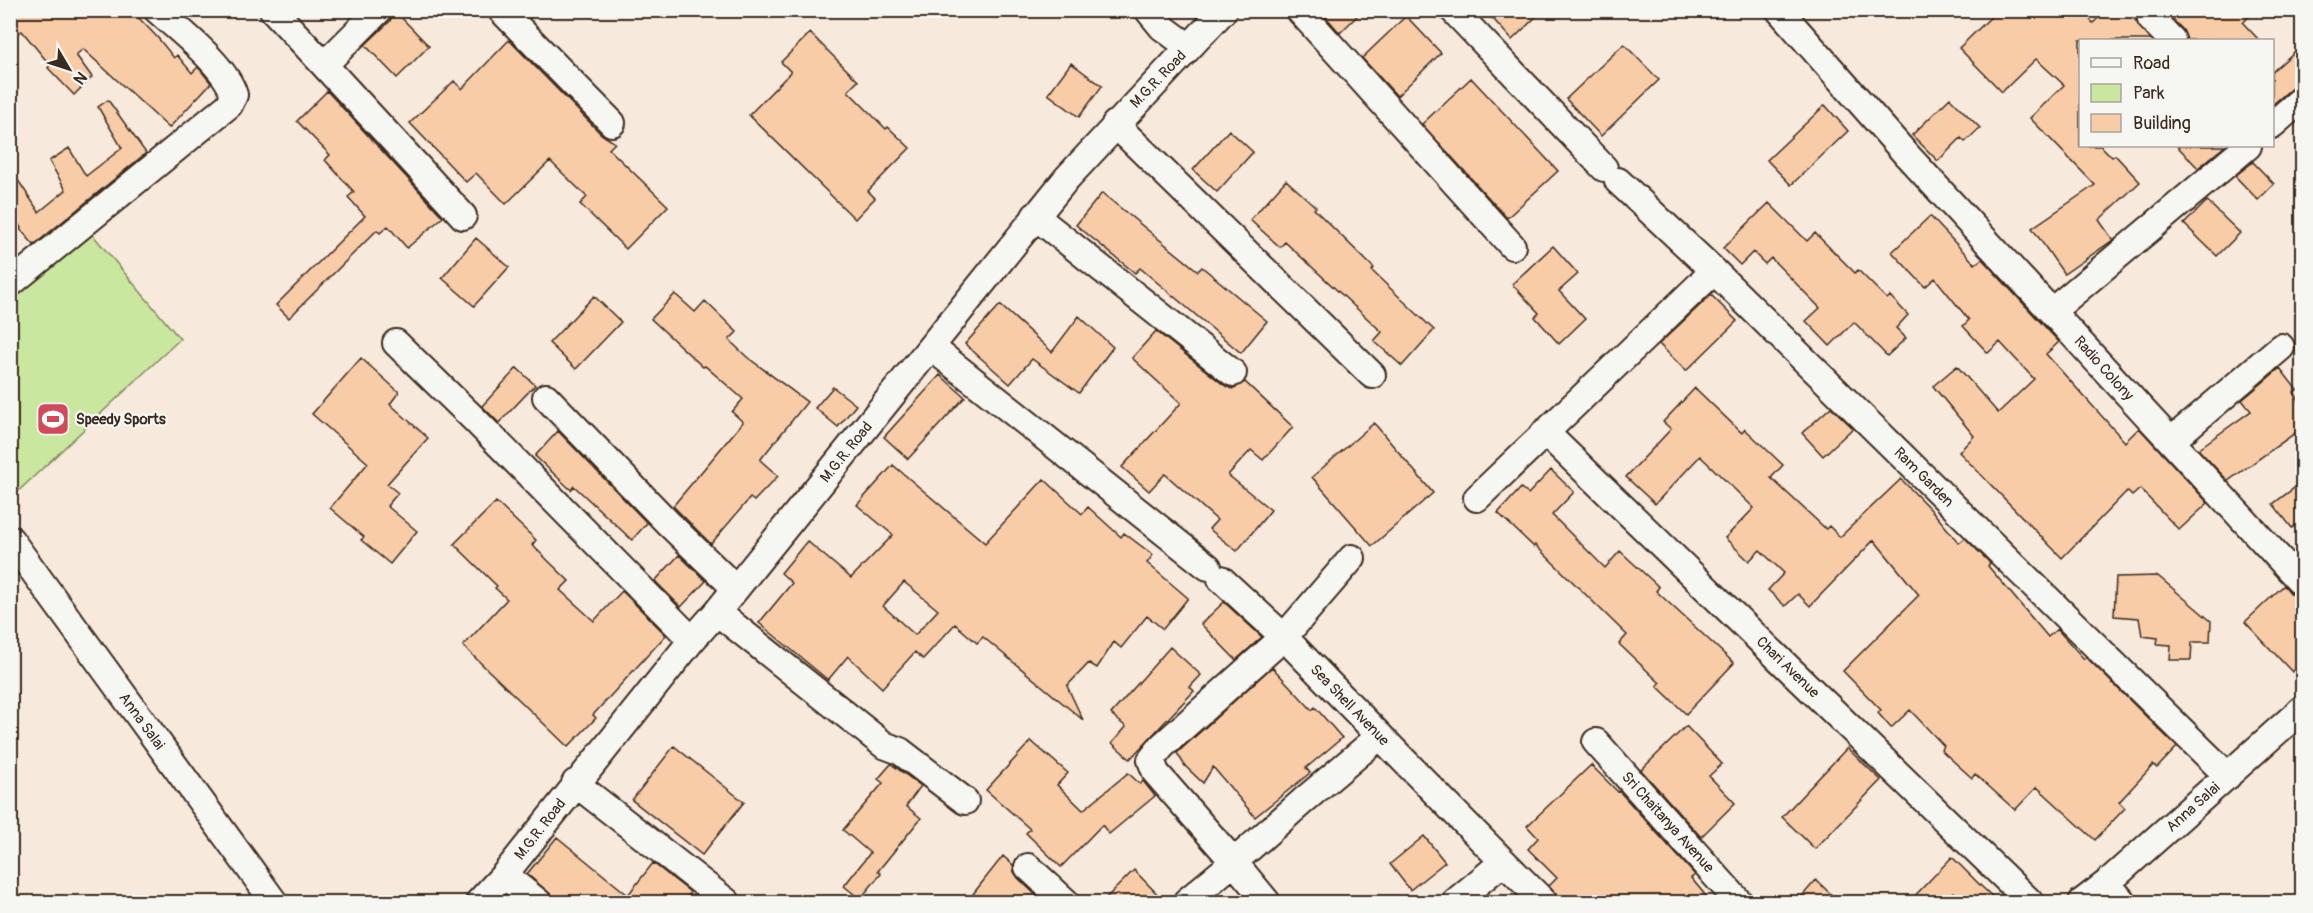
<svg xmlns="http://www.w3.org/2000/svg" width="2313" height="913" viewBox="0 0 2313 913" font-family="Pangolin,sans-serif">
<style>
.green{fill:#c9e79e;stroke:#82885e;stroke-width:1.5}
.building{fill:#f9cca8;stroke:#3b2a1e;stroke-width:1.5;fill-rule:evenodd}
.lines{fill:none;stroke-linecap:round;stroke-linejoin:round}
.minor-casing{stroke:#3b2a1e;stroke-width:30}
.minor{stroke:#f6f6f2;stroke-width:26}
.labels{text-anchor:middle;stroke-width:4.5;stroke-linejoin:round;paint-order:stroke}
.street-label{font-size:15px;fill:#3b2a1e;stroke:#f6f6f2}
.poi-label{font-size:15px;font-weight:bold;fill:#3b2a1e;stroke:#f6f6f2;text-anchor:start}
</style>
<rect width="100%" height="100%" fill="#f7e9dc"/>
<filter id="ink" filterUnits="userSpaceOnUse"><feTurbulence type="fractalNoise" baseFrequency=".0167" numOctaves="2"/><feDisplacementMap in="SourceGraphic" scale="12" xChannelSelector="R" yChannelSelector="G"/><feConvolveMatrix kernelMatrix="1 2 1 2 8 2 1 2 1" color-interpolation-filters="sRGB"/></filter>
<g filter="url(#ink)">
<!-- green -->
<path class="green" d="M87,228l93,111 -169,159v-205z"/>
<!-- building -->
<path class="building" d="M10,10h121l27,28 16,20 3,-3 15,18 6,-6 13,16 -42,45 -86,-79 -7,6 16,22 -18,18 -26,-27 2,-3 -28,-34 -3,2 -9,-11z
M394,10l35,36 -32,32 -32,-33 25,-24z
M1320,10h43l-23,23z
M1485,10h58l-31,30z
M1998,10h84l11,13 14,-13h20l24,30h-71v106h21l11,11 3,-2 25,27 -41,38 14,20 -49,34 -32,-46 63,-43 -65,-67 34,-33 -28,-26 -34,33 -43,-44z
M2169,10h86l-12,13 16,17h-72l-4,-10 -15,-15z
M1406,16l35,37 -44,43 -35,-38z
M810,33l48,48 -10,10 38,38 2,-2 22,21 -42,43 7,7 -20,21 -106,-104 42,-43 -10,-10z
M509,40l92,94 14,9 -6,6 59,57 -42,43 -46,-45 7,-7 -37,-36 -44,43 -30,-31 -10,9 -56,-59 44,-42 8,8z
M1624,44l35,36 -58,56 -35,-37z
M2302,45v39l-10,4 -20,17v-33z
M1071,63l31,23 -23,31 -31,-23z
M1471,78l87,93 -51,47 -85,-94z
M327,91l116,126 -36,31 -19,-22 -8,7 -3,-3 -88,88 -13,-13 89,-89 -17,-19 6,-5 -29,-32 5,-5 -33,-34z
M1950,98l30,30 -15,14 -4,-4 -23,23 -26,-26z
M108,100l38,53 -112,92 -14,-16 1,-1 -11,-17v-43l29,44 27,-22 -17,-29 20,-13 17,28 36,-28 -24,-41z
M1825,105l23,26 -57,54 -24,-25z
M1229,130l24,22 -36,40 -24,-22z
M2177,146h48l-27,22z
M2253,162l21,22 -16,16 -23,-24z
M1286,180l30,27 -2,2 60,59 -2,3 62,59 -32,36 -28,-25 8,-9 -97,-90 -5,5 -30,-27z
M1102,193l96,78 4,-4 65,54 -26,32 -101,-85 -5,5 -59,-48z
M2207,201l33,32 -23,23 -33,-32z
M1769,203l38,38 8,-8 40,40 3,-3 29,29 3,-3 18,19 -12,13 10,10 -19,18 -33,-34 -24,24 -24,-25 14,-13 -49,-50 -6,6 -12,-12 -13,13 -17,-17z
M1930,216l45,48 7,-5 77,83 -13,12 79,88 14,-14 69,75 -29,27 -39,-41 -8,7 -5,-5 -65,67 -103,-106 15,-16 -41,-50 24,-20 41,47 36,-34 -34,-37 -12,11 -25,-27 6,-6 -34,-42 -10,9 -33,-35z
M476,238l33,29 -35,39 -32,-28z
M1553,246l25,28 -19,17 26,28 -26,25 -24,-27 4,-4 -27,-29z
M675,294l20,18 10,-11 32,31 -8,8 18,17 60,45 -47,58 18,16 -24,25 -4,-3 -39,46 -38,-38 70,-84 -11,-10 11,-13 -38,-33 -2,1 -52,-48z
M1711,295l26,26 -51,50 -27,-27z
M594,296l27,26 -45,47 -27,-26z
M1000,305l52,47 27,-36 34,31 -34,46 -47,-34 -22,25 -45,-40z
M1156,331l68,54 8,4 13,-7 48,45 -30,33 -12,-10 -23,25 43,35 -34,41 -28,-22 8,-9 -52,-46 -16,17 -27,-24 59,-64 -49,-45z
M361,358l38,34 -9,12 38,34 -41,46 11,9 -11,13 30,25 -27,33 -29,-24 3,-3 -34,-29 38,-45 -56,-49z
M517,368l18,17 -36,38 -17,-17z
M2280,368l17,22 -3,2 8,13v23l-74,53 -30,-32 53,-38 -9,-11z
M940,375l25,22 -57,62 -24,-22z
M833,387l23,18 -18,22 -23,-19z
M1695,388l47,45 3,-4 38,36 -12,13 55,51 3,-3 11,11 61,-58 33,34 25,30 6,-5 25,25 -2,3 60,71 9,-8 27,30 2,-2 91,90 -20,21 -4,-3 -34,37 6,6 -30,32 -58,-53 -22,23 -40,-36 -3,4 -31,-28 3,-4 -34,-36 -19,18 -13,-15 3,-3 -38,-39 76,-76 -45,-55 -64,66 -12,-12 -13,12 -17,-16 16,-17 -24,-23 -11,11 -24,-23 29,-30 -54,-52 -45,48 -29,-27 45,-48 -8,-7z
M1831,407l22,21 -30,28 -21,-23z
M1374,423l59,70 -61,53 -60,-69z
M558,431l89,92 -15,17 -58,-54 -3,4 -36,-34z
M893,465l92,78 59,-64 38,35 6,-7 33,30 3,-4 29,22 -6,8 41,35 -25,31 -16,-13 -26,32 -7,-6 -17,26 -8,-5 -22,23 16,34 -100,-83 -6,6 -22,-19 -32,35 -8,-7 -33,36 -34,-32 -20,24 -69,-57 33,-40 -11,-10 26,-32 44,37 42,-43 -36,-30zM904,582l34,28 -23,25 -32,-29z
M1551,470l23,22 -22,23 53,53 15,-17 39,36 -3,4 78,72 -48,51 -29,-28 3,-3 -41,-39 8,-9 -92,-90 -1,2 -36,-34 23,-25 7,6z
M2302,482v38l-10,8 -19,-24z
M496,502l40,38 -4,5 37,36 -9,9 34,31 28,-30 44,44 -73,80 3,3 -28,29 -105,-101 44,-47 -12,-11 2,-2 -43,-42z
M679,555l27,26 -25,26 -26,-26z
M2158,576l53,45 -1,21h-18l-1,18h-21l1,-15 -14,-1 1,-6 -16,-2 -3,-18 -25,-2 2,-39z
M2284,585l7,9 11,4v64l-10,10 -47,-50z
M1224,602l38,35 -26,23 -35,-36z
M1170,647l31,28 -11,12 4,4 -64,68 -18,-16 14,-16 -15,-13z
M1272,667l40,43 3,-3 27,31 -36,30 4,5 -55,44 -42,-50 -10,16 -18,-17 -8,-13z
M1686,726l36,38 -13,12 26,27 -34,34 -60,-67z
M1031,741l37,32 -11,12 26,25 45,-37 12,11 3,-3 12,15 -46,38 -7,-9 -41,42 -35,-34 4,-4 -44,-39z
M674,746l70,56 -42,53 -70,-55z
M1847,748l34,32 -66,69 -33,-32z
M891,764l30,22 -15,20 15,12 -43,53 3,3 -21,25 -16,-13 26,-33 -27,-23 40,-47 -5,-4z
M1591,765l27,27 1,-1 76,84 -4,3 21,25h-153l-1,-5 -9,-12 8,-8 -29,-29 10,-11 -11,-12z
M1424,836l21,26 -35,28 -20,-26z
M557,837l71,58 25,-32 37,29 -7,11h-122l-34,-29z
M1003,856l10,9 1,7 4,6 26,25h-60l-11,-9z
M1952,857l29,29 18,17h-35l-11,-11 -11,11h-34z
M1134,870l32,33h-65z
M1816,880l24,23h-44z"/>
<g class="lines">
<!-- minor casing -->
<g class="minor-casing">
<path id="minor" d="M273,10l51,55 55,-55
M501,10l111,113
M1148,10l14,17 27,20
M1299,10l213,236
M1453,10l151,158
M1779,10l126,143 397,430
M2154,10l-3,9 21,21
M324,65l139,151
M1115,124l257,251
M2272,125l30,-26
M1618,181l96,90 514,505
M1035,216l198,157
M10,284l219,-179 5,-10c-8,-29 -54,-64 -77,-85
M2052,311l196,-165
M396,343l79,77 217,220
M931,347l277,220
M546,397l123,127 66,64
M1545,432l485,470
M2171,441l110,-94
M1477,498l237,-227
M10,539l264,363
M1221,579l63,58 68,-79
M717,612l167,133 16,6 65,50
M1380,736l-77,65 -69,61 -78,-89 -5,-13 11,-14 122,-109c86,89 172,178 260,265
M1596,742l143,160
M575,783l152,119
M1028,867l38,35
M504,875l34,27
M2107,883l16,19
M1187,901l47,-39 33,40
M479,902l25,-27 188,-235 25,-28 350,-434 157,-168
M1455,902l48,-40
M2082,902l25,-19 195,-174"/>
</g>
<!-- minor -->
<use href="#minor" class="minor"/>
</g>
</g>
<!-- icons -->
<defs>
<g id="stadium-square" transform="scale(1.725)"><rect x="-9" y="-9" width="18" height="18" rx="4" fill="#d1495b" stroke="#f6f6f2"/><path d="M0-5a6.5 5 0 1 0 0 10a6.5 5 0 1 0 0-10ZM-3.5-1.8h7v3.6h-7Z" fill="#fff"/></g>
</defs>
<g fill-rule="evenodd">
<use href="#stadium-square" x="53" y="419"/>
</g>
<g class="labels">
<!-- street labels -->
<g class="street-label">
<text transform="translate(1158 79) rotate(-46)" y="5">M.G.R. Road</text>
<text transform="translate(2104 368) rotate(48)" y="5">Radio Colony</text>
<text transform="translate(846 452) rotate(-51)" y="5">M.G.R. Road</text>
<text transform="translate(1924 477) rotate(45)" y="5">Ram Garden</text>
<text transform="translate(1788 667) rotate(44)" y="5">Chari Avenue</text>
<text transform="translate(1350 705) rotate(46)" y="5">Sea Shell Avenue</text>
<text transform="translate(142 721) rotate(54)" y="5">Anna Salai</text>
<text transform="translate(2193 807) rotate(-42)" y="5">Anna Salai</text>
<text transform="translate(1668 822) rotate(48)" y="5">Sri Chaitanya Avenue</text>
<text transform="translate(540 829) rotate(-52)" y="5">M.G.R. Road</text>
</g>
<!-- poi labels -->
<g class="poi-label">
<text x="76" y="424">Speedy Sports</text>
</g>
</g>
<!-- margin -->
<rect width="2313" height="913" fill="none" stroke="#f6f6f2" stroke-width="36"/>
<rect x="18" y="18" width="2277" height="877" fill="none" stroke="#3b2a1e" stroke-width="2" filter="url(#ink)"/>
<!-- legend -->
<rect x="2079" y="39" width="195" height="108" fill="#f6f6f2" stroke="#aba49d" stroke-width="1.5"/>
<rect x="2091" y="58" width="30" height="9" fill="#f6f6f2" stroke="#aba49d" stroke-width="1.5"/>
<text x="2133" y="69" font-size="18" fill="#3b2a1e">Road</text>
<rect x="2091" y="84" width="30" height="18" fill="#c9e79e" stroke="#aba49d" stroke-width="1.5"/>
<text x="2133" y="99" font-size="18" fill="#3b2a1e">Park</text>
<rect x="2091" y="114" width="30" height="18" fill="#f9cca8" stroke="#aba49d" stroke-width="1.5"/>
<text x="2133" y="129" font-size="18" fill="#3b2a1e">Building</text>
<!-- north arrow -->
<g transform="translate(69 69) rotate(129)" stroke="#f6f6f2" stroke-width="4.5" paint-order="stroke">
<path d="M0-4.5L10 22L0 15L-10 22Z" fill="#3b2a1e"/>
<text y="-9" font-size="16" font-weight="bold" text-anchor="middle" fill="#3b2a1e">N</text>
</g>
</svg>
